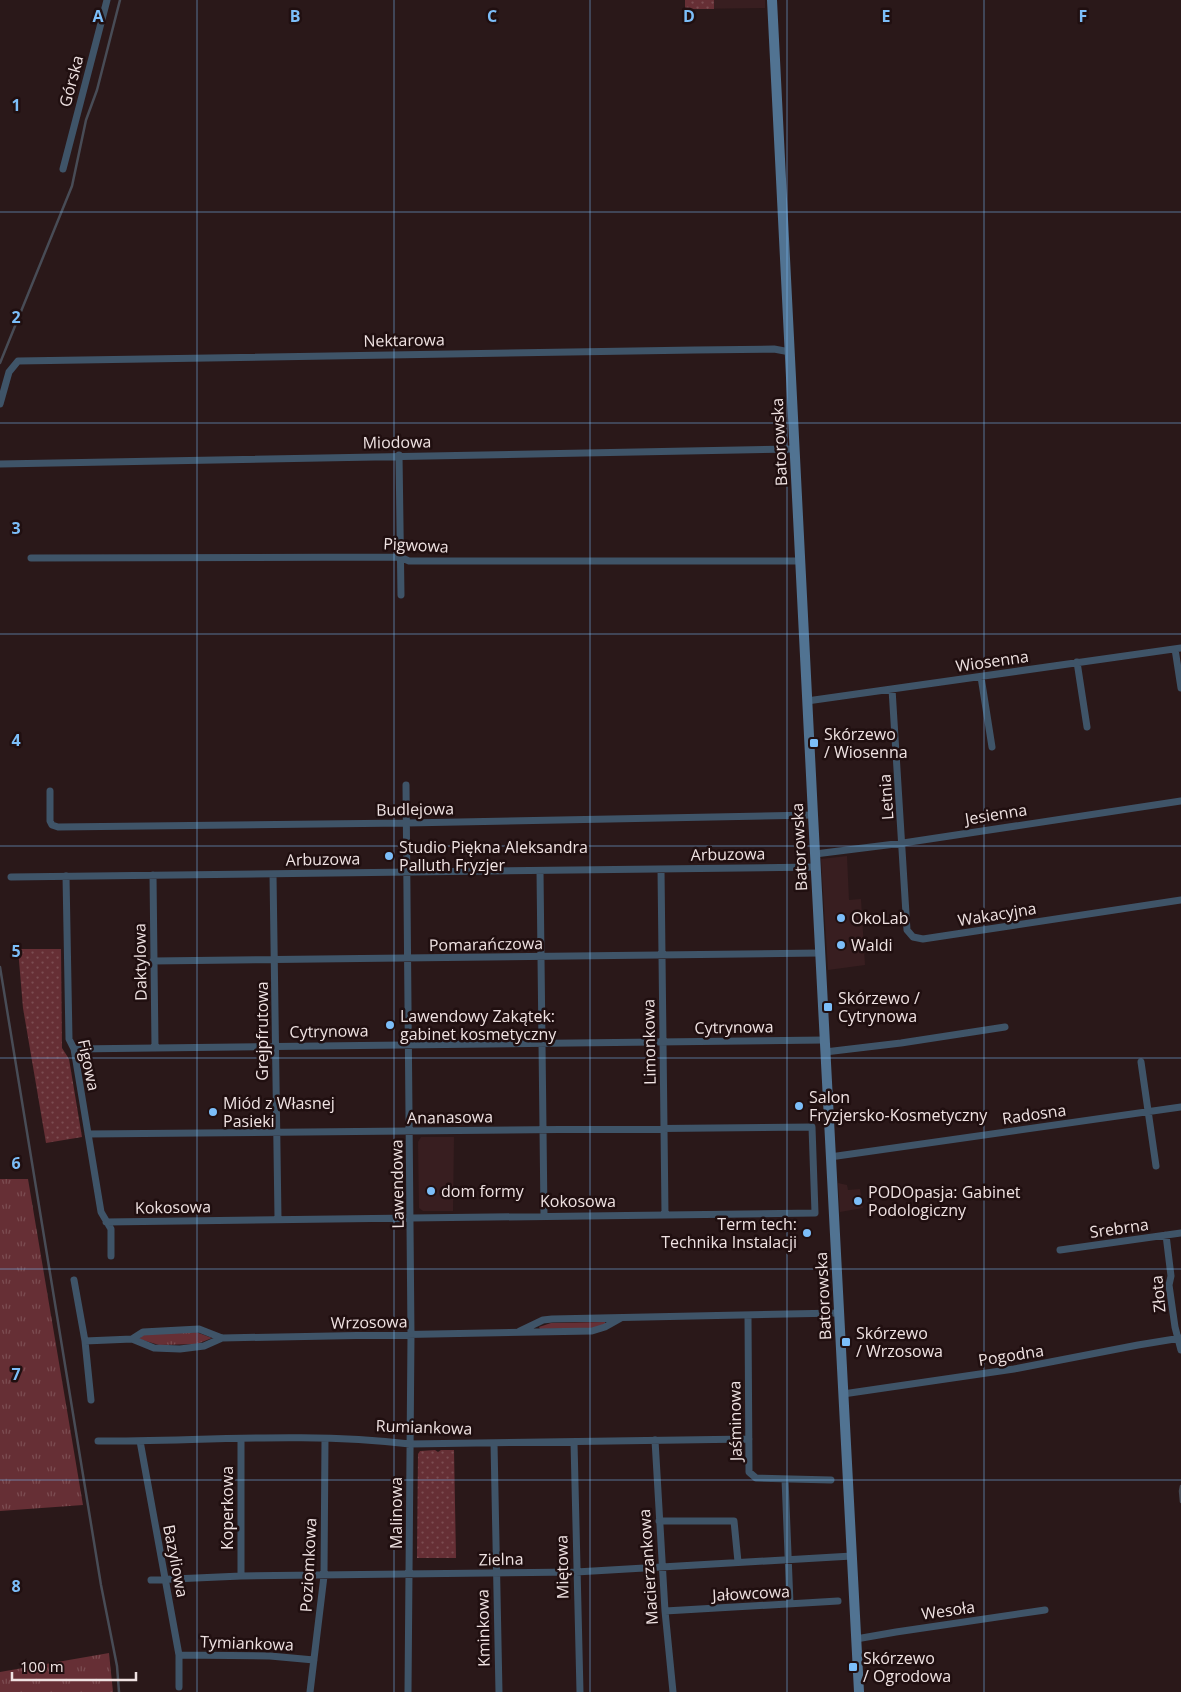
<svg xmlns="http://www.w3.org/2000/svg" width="1181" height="1692" viewBox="0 0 1181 1692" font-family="'Open Sans',sans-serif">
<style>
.built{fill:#381e20}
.grass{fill:url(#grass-tufts)}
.park{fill:url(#park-dots)}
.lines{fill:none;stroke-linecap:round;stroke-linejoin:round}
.stream{stroke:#484c56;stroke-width:2.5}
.street{stroke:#3f5468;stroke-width:7}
.secondary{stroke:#517392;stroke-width:10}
.grid{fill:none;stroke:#7cbef9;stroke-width:1;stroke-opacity:0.55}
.poi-dot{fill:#7cbef9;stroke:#200f10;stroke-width:2}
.labels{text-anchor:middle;stroke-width:5;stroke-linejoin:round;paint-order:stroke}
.street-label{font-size:16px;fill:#efe2e2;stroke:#200f10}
.poi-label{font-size:16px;fill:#efe2e2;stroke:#200f10;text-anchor:start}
.grid-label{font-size:16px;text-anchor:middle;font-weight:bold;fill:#7cbef9;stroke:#200f10;stroke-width:5;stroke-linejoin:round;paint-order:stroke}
</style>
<defs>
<pattern id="grass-tufts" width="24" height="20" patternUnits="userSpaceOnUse" patternTransform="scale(1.25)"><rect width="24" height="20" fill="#662f35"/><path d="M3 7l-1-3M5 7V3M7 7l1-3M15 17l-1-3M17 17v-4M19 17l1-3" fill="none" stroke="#7c4d52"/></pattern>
<pattern id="park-dots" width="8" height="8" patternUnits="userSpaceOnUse" patternTransform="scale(1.25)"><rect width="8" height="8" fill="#662f35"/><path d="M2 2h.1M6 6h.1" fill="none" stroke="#7c4d52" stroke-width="1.8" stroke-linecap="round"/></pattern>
</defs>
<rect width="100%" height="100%" fill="#2a1819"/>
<!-- built -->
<path class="built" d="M685,0h80v8l-80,1z
M847,856l2,44 12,-1 4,66 -37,5 -7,-111z
M421,1137h33l-1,74h-30l-4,-3 -1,-66z
M838,1183l9,2 1,5 12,-1 3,19 -23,4z"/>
<!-- grass -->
<path class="grass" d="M0,1179h28l55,326 -83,6z
M605,1322v2l-12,4 -53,1 -1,-2 12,-4z
M196,1332l16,6 -15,6 -38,1 -20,-6 5,-5z
M109,1653l4,39h-113v-20z"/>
<!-- park -->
<path class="park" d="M685,0h29v9h-29z
M18,949h43l1,99 7,11 13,78 -36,6 -23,-135z
M435,1450l3,2 3,-2h13l2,108h-39l1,-104 2,-3z"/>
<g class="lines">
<!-- stream -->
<path class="stream" d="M0,363l72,-177 14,-66 11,-30 23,-90
M0,967l101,618 16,81 2,26
M1181,1486l-1,5 1,11"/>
<!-- street -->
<path class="street" d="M63,169l44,-169
M0,404l9,-32 9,-11 677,-11 79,-1 16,3
M399,455l2,140
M0,464l795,-15
M31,558l369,-1 9,4h391
M1175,649l6,39
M1077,662l10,65
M981,677l11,70
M892,689l15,241 6,7 10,2 258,-39
M807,701l374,-53
M406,785l5,550 -3,357
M50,791v30l2,4 6,2 349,-4 406,-8
M815,854l88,-11 278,-42
M661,869l4,345
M540,871l4,344
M273,874l5,344
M153,875l2,172
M66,876l3,163 5,10 27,163 10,17v27
M11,877l805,-10
M153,961l667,-8
M74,1049l751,-9
M825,1052l76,-9 104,-16
M1141,1062l15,104
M88,1134l724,-7 3,86 -709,9
M830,1157l351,-50
M1166,1235l5,41 -2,9 6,42 6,23
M1060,1250l121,-17
M74,1280l11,61 6,59
M748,1316l1,156 7,6 75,2
M520,1331l23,-11 9,-1 287,-6
M132,1339l11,-7 56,-3 23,9 370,-7 13,-4 16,-9
M85,1341l47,-2 22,9 26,1 24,-3 18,-8
M843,1394l171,-25 124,-24 43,-7
M655,1440l10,171 8,81
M98,1441c104,0 209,-9 312,3l339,-5
M140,1441l39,214v32
M574,1442l6,250
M494,1443l5,249
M785,1479l5,125
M659,1521h75l4,41
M241,1576v-137
M151,1580l90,-4 335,-4 276,-16
M665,1611l173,-10
M856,1639l40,-7 149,-22
M179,1655l91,1 44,4
M310,1692l14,-116 1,-137"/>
<!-- secondary -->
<path class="secondary" d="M772,0l41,815 46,877"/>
</g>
<!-- grid -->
<path class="grid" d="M197,0v1692M394,0v1692M590,0v1692M787,0v1692M984,0v1692M0,212h1181M0,423h1181M0,634h1181M0,846h1181M0,1058h1181M0,1269h1181M0,1480h1181"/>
<!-- markers -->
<g class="poi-dot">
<rect x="809" y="738" width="10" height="10" rx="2.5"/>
<circle cx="389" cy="856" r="5"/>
<circle cx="841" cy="918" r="5"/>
<circle cx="841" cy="945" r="5"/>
<rect x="823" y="1002" width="10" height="10" rx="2.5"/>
<circle cx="390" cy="1025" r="5"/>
<circle cx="799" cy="1106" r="5"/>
<circle cx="213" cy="1112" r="5"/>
<circle cx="431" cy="1191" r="5"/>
<circle cx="858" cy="1201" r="5"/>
<circle cx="807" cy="1233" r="5"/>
<rect x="841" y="1337" width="10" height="10" rx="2.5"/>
<rect x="848" y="1662" width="10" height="10" rx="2.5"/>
</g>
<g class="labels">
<!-- street labels -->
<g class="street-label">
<text transform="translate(71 81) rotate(-75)" y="6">Górska</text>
<text transform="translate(404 340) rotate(-1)" y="6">Nektarowa</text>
<text transform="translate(397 442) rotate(-1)" y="6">Miodowa</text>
<text transform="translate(779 442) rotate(-93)" y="6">Batorowska</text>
<text transform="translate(416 545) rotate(3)" y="6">Pigwowa</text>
<text transform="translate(992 661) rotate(-8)" y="6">Wiosenna</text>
<text transform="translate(886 797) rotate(-94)" y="6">Letnia</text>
<text transform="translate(415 809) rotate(-1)" y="6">Budlejowa</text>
<text transform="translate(996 814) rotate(-9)" y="6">Jesienna</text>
<text transform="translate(799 847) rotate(-93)" y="6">Batorowska</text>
<text transform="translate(728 854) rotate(-1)" y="6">Arbuzowa</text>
<text transform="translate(323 859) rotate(-1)" y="6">Arbuzowa</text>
<text transform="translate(997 914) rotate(-9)" y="6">Wakacyjna</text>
<text transform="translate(486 944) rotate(-1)" y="6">Pomarańczowa</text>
<text transform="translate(140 962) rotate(-91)" y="6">Daktylowa</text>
<text transform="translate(734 1027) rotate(-1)" y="6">Cytrynowa</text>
<text transform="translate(262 1031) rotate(-90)" y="6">Grejpfrutowa</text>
<text transform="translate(329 1031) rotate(-1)" y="6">Cytrynowa</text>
<text transform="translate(649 1042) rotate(-91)" y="6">Limonkowa</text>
<text transform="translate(89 1065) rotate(78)" y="6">Figowa</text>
<text transform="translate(1034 1114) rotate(-8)" y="6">Radosna</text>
<text transform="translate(450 1117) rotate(-1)" y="6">Ananasowa</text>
<text transform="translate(397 1184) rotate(-91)" y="6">Lawendowa</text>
<text x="578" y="1207">Kokosowa</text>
<text transform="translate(173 1207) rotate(-1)" y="6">Kokosowa</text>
<text transform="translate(1119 1228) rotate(-8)" y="6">Srebrna</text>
<text transform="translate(1158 1294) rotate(-95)" y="6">Złota</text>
<text transform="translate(823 1296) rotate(-93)" y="6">Batorowska</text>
<text transform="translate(369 1322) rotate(-1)" y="6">Wrzosowa</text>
<text transform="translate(1011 1355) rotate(-9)" y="6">Pogodna</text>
<text transform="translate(735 1421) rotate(-91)" y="6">Jaśminowa</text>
<text transform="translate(424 1427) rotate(2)" y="6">Rumiankowa</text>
<text transform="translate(227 1508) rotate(-90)" y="6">Koperkowa</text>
<text transform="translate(396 1513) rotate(-90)" y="6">Malinowa</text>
<text transform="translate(501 1559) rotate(-1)" y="6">Zielna</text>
<text transform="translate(176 1561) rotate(79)" y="6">Bazyliowa</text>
<text transform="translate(308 1565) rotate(-87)" y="6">Poziomkowa</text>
<text transform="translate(562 1567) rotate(-91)" y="6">Miętowa</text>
<text transform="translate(648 1567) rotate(-94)" y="6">Macierzankowa</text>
<text transform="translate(751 1593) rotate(-3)" y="6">Jałowcowa</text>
<text transform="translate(948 1610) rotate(-8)" y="6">Wesoła</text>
<text transform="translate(483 1628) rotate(-91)" y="6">Kminkowa</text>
<text transform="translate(247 1643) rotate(2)" y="6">Tymiankowa</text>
</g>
<!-- poi labels -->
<g class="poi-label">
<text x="824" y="740">Skórzewo<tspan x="824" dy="18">/ Wiosenna</tspan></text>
<text x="399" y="853">Studio Piękna Aleksandra<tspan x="399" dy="18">Palluth Fryzjer</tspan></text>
<text x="851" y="924">OkoLab</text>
<text x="851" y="951">Waldi</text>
<text x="838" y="1004">Skórzewo /<tspan x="838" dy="18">Cytrynowa</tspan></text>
<text x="400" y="1022">Lawendowy Zakątek:<tspan x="400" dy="18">gabinet kosmetyczny</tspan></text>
<text x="809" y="1103">Salon<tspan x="809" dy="18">Fryzjersko-Kosmetyczny</tspan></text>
<text x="223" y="1109">Miód z Własnej<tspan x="223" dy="18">Pasieki</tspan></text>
<text x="441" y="1197">dom formy</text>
<text x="868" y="1198">PODOpasja: Gabinet<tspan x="868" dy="18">Podologiczny</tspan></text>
<text x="797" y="1230" text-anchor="end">Term tech:<tspan x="797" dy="18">Technika Instalacji</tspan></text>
<text x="856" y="1339">Skórzewo<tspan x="856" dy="18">/ Wrzosowa</tspan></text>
<text x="863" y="1664">Skórzewo<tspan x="863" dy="18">/ Ogrodowa</tspan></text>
</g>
</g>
<g class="grid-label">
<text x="98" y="22">A</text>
<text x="295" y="22">B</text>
<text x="492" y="22">C</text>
<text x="689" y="22">D</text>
<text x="886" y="22">E</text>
<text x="1083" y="22">F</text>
<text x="16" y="111">1</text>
<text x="16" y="323">2</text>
<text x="16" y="534">3</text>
<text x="16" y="746">4</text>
<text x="16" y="957">5</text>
<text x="16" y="1169">6</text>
<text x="16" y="1380">7</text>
<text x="16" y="1592">8</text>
</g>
<!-- scale -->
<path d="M12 1672v8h124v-8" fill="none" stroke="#efe2e2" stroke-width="2.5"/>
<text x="20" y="1672" font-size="15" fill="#efe2e2" stroke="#200f10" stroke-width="4" paint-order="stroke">100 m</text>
</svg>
